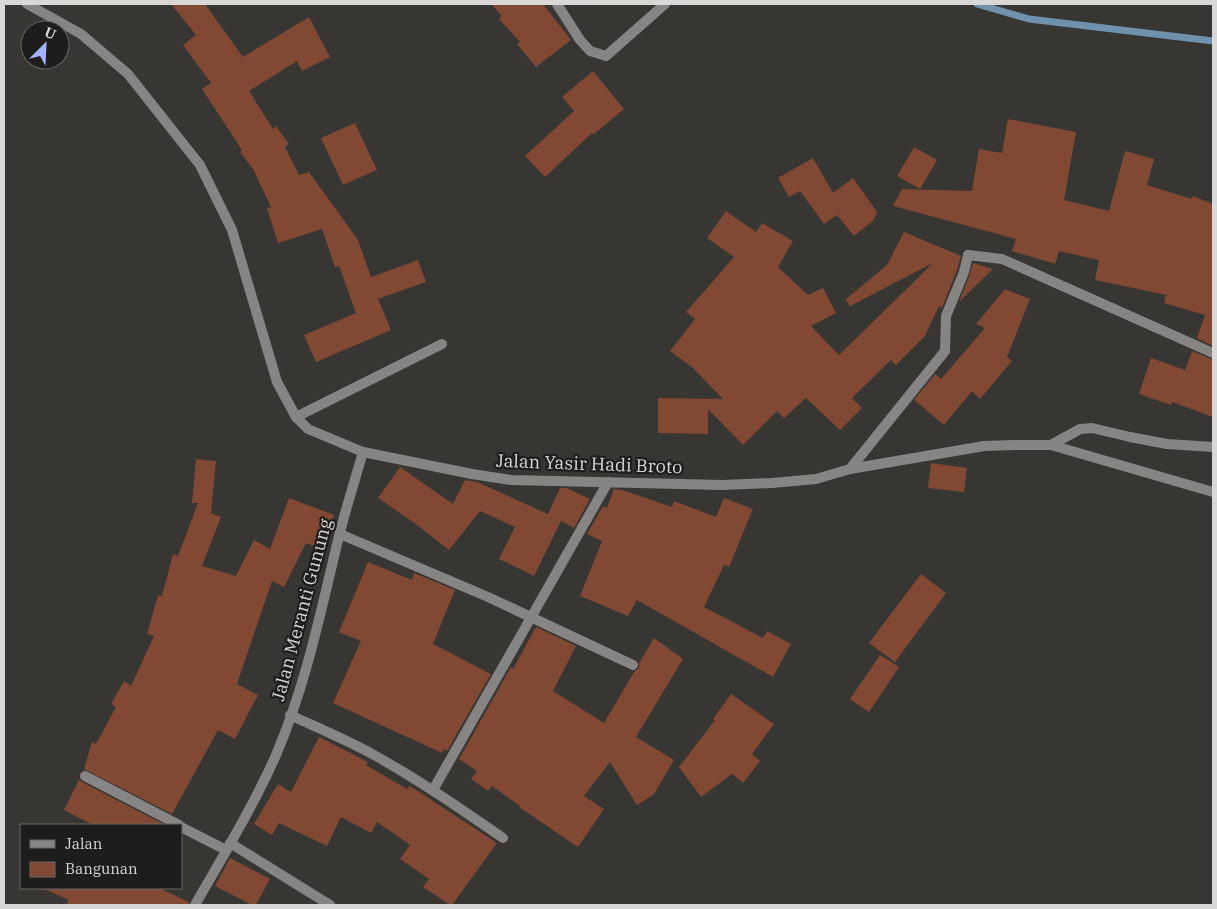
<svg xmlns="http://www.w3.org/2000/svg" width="1217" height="909" viewBox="0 0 1217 909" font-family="'IBM Plex Serif',serif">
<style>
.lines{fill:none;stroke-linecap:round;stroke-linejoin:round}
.stream{stroke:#6e91ad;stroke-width:7}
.building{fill:#814834}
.minor{stroke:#878584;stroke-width:10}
.tertiary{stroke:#878584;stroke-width:10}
.labels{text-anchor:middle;stroke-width:4.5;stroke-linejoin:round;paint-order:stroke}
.street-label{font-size:18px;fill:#d9d8d6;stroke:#1e1d1b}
</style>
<rect width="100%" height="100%" fill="#373632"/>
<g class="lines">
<!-- stream -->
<path class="stream" d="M977,4l52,15 184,22"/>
</g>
<!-- building -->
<path class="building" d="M171,4h34l38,53 66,-40 21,40 -28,14 -5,-10 -48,30 24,38 3,-3 13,18 -4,3 14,28 10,-3 49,68 13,37 47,-17 8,22 -48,17 13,31 -75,32 -12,-27 52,-22 -17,-47 -4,1 -13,-38 -44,14 -11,-35 4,-1 -18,-38 -13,-17 2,-2 -40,-61 9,-6 -28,-38 13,-10z
M491,4h52l28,36 -35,27 -19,-23 3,-2 -21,-23 3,-3z
M593,71l31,38 -30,25 -2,-1 -47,44 -20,-21 49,-45 -12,-14z
M1008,119l68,13 -12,68 45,11 16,-60 29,8 -7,26 45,14 1,-3 20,8v142l-16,-8 8,-23 -41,-12 2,-8 -71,-15 4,-20 -40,-9 -4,13 -43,-13 4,-12 -123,-33 9,-17 70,2 7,-42 23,4z
M355,123l22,47 -34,15 -22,-47z
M914,147l23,13 -17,29 -23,-13z
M813,158l20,35 20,-15 24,34 -3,8 -20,16 -17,-21 -13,9 -24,-33 -11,6 -11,-19z
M726,211l30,21 6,-9 31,18 -15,26 30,28 15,-7 13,25 -25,13 28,29 94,-92 -83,43 -4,-7 41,-34 17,-33 57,24 -4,14 -15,38 -3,-2 -14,30 -29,29 -5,-5 -39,38 10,10 -22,22 -34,-32 -22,20 -7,-7 -34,34 -35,-36v25l-50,-1v-35l65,1 -30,-31 -23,-17 25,-32 -9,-7 48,-55 -27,-19z
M973,263l20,6 -34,33 11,-28z
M1005,289l25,10 -23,58 5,4 -32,38 -8,-8 -28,34 -30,-25 21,-26 6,5 44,-51 -9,-4z
M1192,351l21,9v57l-41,-15 -1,3 -32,-11 12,-36 34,12z
M196,459l20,2 -5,52 10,4 -19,49 34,10 18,-36 16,9 19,-51 45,17 -12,34 -16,-6 -22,44 -12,-6 -35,103 21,11 -23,44 -17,-9 -46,84 -88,-45 8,-27 4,2 20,-37 -5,-3 13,-23 7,5 23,-50 -7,-2 11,-39 4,1 11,-42 5,2 20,-53h-6z
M931,463l36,5 -3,24 -36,-4z
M400,467l53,37 12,-24 12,2 71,32 12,-26h7l23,11 -16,29 -13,-7 -27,55 -35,-17 16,-32 -35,-16 -31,39 -36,-28 -35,-24z
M614,489l8,1 50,17 2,-6 42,16 8,-19 29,11 -24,58 -5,-2 -20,42 59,31 4,-7 24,13 -18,33 -136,-77 -9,16 -48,-20 22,-55 -15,-7 16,-28 4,2z
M368,562l44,18 2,-7 41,17 -22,54 58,30 -44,77 -3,-2 -2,4 -109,-50 28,-62 -22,-9z
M921,574l25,19 -51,69 -26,-19z
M536,627l40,19 -23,45 51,32 30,-51 5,-4v-5l15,-25 29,21 -47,78 38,23 -20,34 -17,11 -27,-43 -26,34 20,13 -26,38 -59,-40 1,-1 -28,-20 -4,5 -17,-12 6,-8 -18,-12 52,-92 2,2z
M880,655l19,12 -30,45 -19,-13z
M731,694l43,30 -22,30 8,7 -17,22 -11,-9 -31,23 -22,-30 36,-47 -2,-1z
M319,737l49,25 -2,3 41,24 3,-3 87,57 -45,62h-2l-27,-18 6,-8 -29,-20 10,-14 -33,-23 -6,11 -30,-16 -14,29 -48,-23 -7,12 -18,-11 24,-40 13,8z
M79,780l3,2 83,43h-72l-29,-15z
M230,858l40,21 -14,26h-4l-37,-19z
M42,888h117l30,14 -1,3h-122l3,-5z"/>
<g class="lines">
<!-- minor -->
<path class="minor" d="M557,4l23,36 10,11 16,5 59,-52
M296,417l146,-73
M1051,445l29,-16 12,-1 38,9 37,7 46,3
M850,469l95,-118 1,-35 18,-44 4,-17 34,4 211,94
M340,534l148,63 145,68
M290,715c28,13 57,25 84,40 45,25 87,54 129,83
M85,776l94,49
M433,790l175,-308
M181,827l45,23
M230,843l100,62
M195,905c28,-49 58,-98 81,-150 30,-70 45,-145 63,-219 7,-28 16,-56 24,-84"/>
<!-- tertiary -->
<path class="tertiary" d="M27,4l54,30 47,40 72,91 32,65 45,152 19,35 12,12 55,23 109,22 39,6 211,5 50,-2 44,-4 34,-10 134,-23 31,-1h36l162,47"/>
</g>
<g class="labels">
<!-- street labels -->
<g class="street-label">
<text transform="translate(589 464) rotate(2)" y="6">Jalan Yasir Hadi Broto</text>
<text transform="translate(302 610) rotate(-75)" y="6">Jalan Meranti Gunung</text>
</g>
</g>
<!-- border -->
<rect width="1217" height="909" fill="none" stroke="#d9d8d6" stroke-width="10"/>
<!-- legend -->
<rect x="20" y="824" width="162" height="65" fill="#1e1d1b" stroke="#696866"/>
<rect x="30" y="840" width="25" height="8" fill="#878584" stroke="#696866"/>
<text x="65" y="849" font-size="15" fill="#d9d8d6">Jalan</text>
<rect x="30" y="862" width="25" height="15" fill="#814834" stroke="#696866"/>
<text x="65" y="874" font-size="15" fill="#d9d8d6">Bangunan</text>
<!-- north arrow -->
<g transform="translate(45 45) rotate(24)"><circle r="24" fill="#1e1d1b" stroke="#696866"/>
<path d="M0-4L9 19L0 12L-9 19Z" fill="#a2b2fd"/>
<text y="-8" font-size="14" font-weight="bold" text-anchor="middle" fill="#d9d8d6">U</text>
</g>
</svg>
